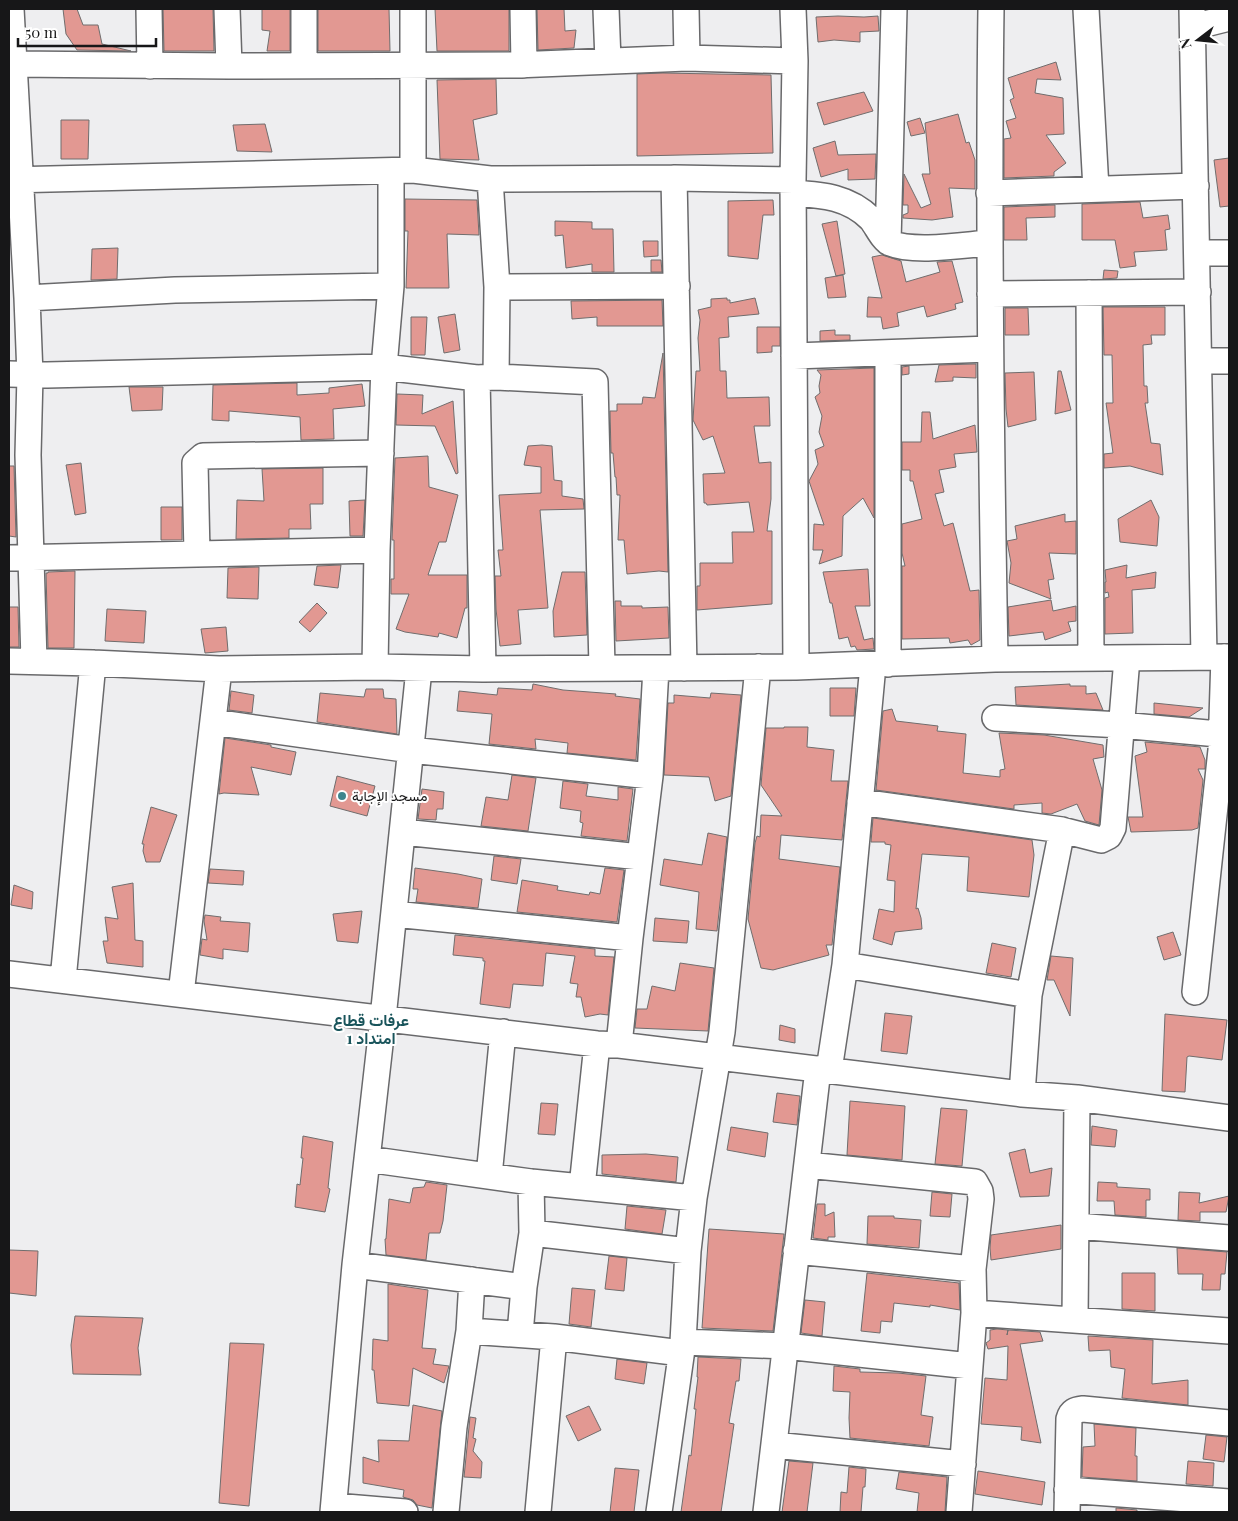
<svg xmlns="http://www.w3.org/2000/svg" width="1238" height="1521" viewBox="0 0 1238 1521" font-family="'Playfair Display',Vazirmatn,serif">
<style>
.building{fill:#e29892;stroke:#706d6d}
.lines{fill:none;stroke-linecap:round;stroke-linejoin:round}
.minor-casing{stroke:#69696b;stroke-width:28}
.minor{stroke:#fff;stroke-width:25}
.poi-dot{fill:#3e858e;stroke:#fff;stroke-width:2}
.labels{text-anchor:middle;stroke-width:4;stroke-linejoin:round;paint-order:stroke}
.poi-label{font-size:14px;fill:#171718;stroke:#fff;text-anchor:start}
.quarter-label{font-size:16px;font-weight:bold;fill:#19545b;stroke:#fff}
</style>
<rect width="100%" height="100%" fill="#eeeef0"/>
<!-- building -->
<path class="building" d="M63,9h14l6,16h15l4,19 29,7 -54,-1 -11,-16z
M163,9h50l1,42h-50z
M262,9h28v42h-23l3,-20 -8,-1z
M318,9h71l1,42h-72z
M435,9h74v42h-72z
M537,9h27l1,22 11,-1 -2,18 -36,2z
M838,16l26,1 14,-1 1,15 -19,1v10l-26,-2 -16,2 -2,-25z
M1056,62l5,18 -24,-1 -2,14 28,5 1,36 -18,1 20,28 -12,9v4l-50,2v-39l7,-1 -5,-17 10,-3 -6,-18 4,-2 -6,-20z
M662,73l109,2 2,78 -136,3v-82z
M496,79l1,35 -24,6 6,40 -39,-1 -3,-79z
M864,92l9,19 -49,14 -7,-22z
M958,114l8,29 3,-1 6,18v29l-26,-1 4,29 -21,3 -29,-2v-3l5,-2v-8h-5l1,-31 17,34 10,-4 -9,-30h8l-5,-51z
M920,118l5,15 -14,3 -4,-14z
M61,120h28l-1,39h-27z
M265,124l7,28 -35,-1 -4,-26z
M835,141l3,14 38,-1 -1,25 -27,1v-11l-27,8 -8,-29z
M1229,158v48l-9,1 -6,-47z
M405,199l72,1 2,35 -32,-1 2,54h-43l2,-57h-3z
M773,200l1,15h-11l-5,44 -30,-3v-55z
M1140,202l3,16 25,-3 2,14 -5,1 2,20 -33,2 2,14 -16,2 -5,-28h-33v-36z
M1055,205v12l-29,1 1,22h-23v-33z
M555,221l37,1v7h21l1,43h-22v-8l-26,4 -3,-33 -8,1z
M837,221l8,53 -9,2 -14,-52z
M643,241h15v15l-14,1z
M118,248l-1,31 -26,1 1,-31z
M882,255l19,6 5,21 34,-10 -3,-10 15,-1 11,41 -8,2 1,5 -29,8 -3,-11 -27,7 2,13 -16,3 -2,-12h-14l1,-20 14,1 -10,-41z
M651,260h10l1,12h-11z
M1104,270l14,1 -1,7 -14,1z
M843,275l3,22 -18,1 -3,-20z
M727,298v2h3v3l25,-5 4,16 -31,3 1,20 -10,1 1,33h6l1,27 42,-1 1,29h-16l5,37 12,-1v37l-4,32h5v73l-75,6v-24h3v-23h33l-1,-31h22l-5,-30 -42,3 -1,-2h-2l-1,-29 22,-1 -12,-37 -10,4 -10,-20 3,-49h4l-2,-33 2,-18 -2,-10 13,-3v-8z
M662,300l1,26h-66v-9l-25,2 -1,-18z
M1103,307h62v28h-14l1,9 -9,1 1,41h3l1,17h-3l6,40 9,1 3,31 -33,-9 -26,2v-14l9,-1 -7,-50h7l-1,-48h-8z
M1005,308h23l1,27h-24z
M455,314l5,36 -16,3 -6,-36z
M411,317h16l-2,38h-14z
M757,327h23v19h-8v6l-15,1z
M835,330v5h15v5l-30,1v-10z
M663,353l5,219 -9,-1 -32,3 -3,-34h-6l2,-45h-3l-1,-18h-1l-2,-24h-2l-1,-42h7v-7h25l1,-7 12,1z
M973,364h3v14l-23,-1v4l-18,1 4,-17z
M909,366v8l-7,1v-8z
M874,368v150l-11,-20 -20,18 -1,40 -23,8 4,-14h-10l1,-26 10,1 -15,-44 9,-17 -3,-14 9,-4 -5,-14 3,-16 -7,-19 5,-4 -1,-7 2,-11 -4,-5z
M1058,371h3l10,39 -16,4z
M1034,372l2,48 -28,7 -2,-18 -1,-36z
M297,383v12l32,-2v-5l33,-4 3,22 -32,3 1,30 -33,1 -1,-23 -71,-6v10l-17,-1 1,-35z
M129,387h34l-1,23 -30,1z
M397,394l26,1 -1,19 31,-13 5,72 -2,1 -21,-48 -39,-1z
M922,412h8l3,27 42,-14 2,27 -23,2 2,13 -17,3 5,22 -9,2 9,32 9,-3 17,68 9,-1 1,50 -9,5 -3,-5 -18,3 -1,-5 -47,1v-73h3l-3,-13v-29l20,-5 -9,-38h-3v-11h-8v-28h19z
M542,445l10,1 2,34 8,1v15l21,3 1,10 -44,1 8,98 -30,2 3,34 -21,2 -4,-37 -1,-33h6l-3,-26h5l-4,-55 42,-2v-26l-17,-2 4,-19z
M428,456l1,31 29,8 -12,47h-7l-11,33h39v33h-2l-8,30 -18,-5 -1,4 -33,-5 -9,-3 13,-35h-18v-15h3v-39h-2l3,-82z
M81,463l5,50 -11,2 -9,-50z
M9,466h5l2,71 -7,-1z
M323,468v36h-13l1,25h-22v9l-53,1 1,-39 27,1 -2,-32z
M365,500l-2,36h-13l-1,-35z
M1151,500l8,17 -2,29 -37,-4 -2,-23z
M161,507h21v33h-21z
M1065,514v8l11,-1v33l-27,-1 5,26 -6,1 3,19 -42,-16 2,-20 -4,-22 10,-2 -2,-13z
M341,565l-3,23 -24,-3 3,-19z
M1127,565l-1,13 30,-6 -1,16 -23,2 1,43 -28,1v-36l4,-1 -1,-5 -3,1v-11h1l-1,-12z
M259,567l-1,32 -31,-1 1,-30z
M868,569l2,37h-15l9,34 9,-2 1,11 -17,1 -2,-4 -4,1 -3,-10 -9,2 -7,-36h-2l-7,-31z
M75,571l-1,77h-26l-2,-75h2v-1z
M562,572h23l2,63 -33,2 -1,-26z
M1051,600l2,11 23,-5v15l-8,1 3,9 -26,9 -2,-8 -34,4 -1,-29z
M615,601h6v5h21v2l26,-1 1,31 -53,3z
M317,603l10,10 -17,19 -11,-10z
M9,607h9l1,40h-10z
M107,609l39,2 -2,32 -39,-2z
M226,627l2,24 -23,2 -4,-24z
M533,684l30,6 53,4 -1,2 25,3 -4,61 -69,-7 1,-10 -33,-4 1,10 -47,-5 3,-30 -35,-3 2,-20 38,4 1,-7 34,2z
M1070,684v2h16v8l10,-1 7,17 -87,-5 -1,-18z
M830,688h26l-2,28h-24z
M366,689h17l1,9 12,1 1,35 -80,-12 3,-29 44,4z
M231,691l23,4 -2,18 -23,-3z
M711,693l30,2 -10,101 -16,5 -6,-24 -45,-2 4,-72h6v-8l36,3z
M1154,703l49,5 -14,9 -35,-3z
M892,709l4,12 42,5 -1,5 29,3 -3,39 37,4v-7l5,-1 -6,-36 45,2 59,10 1,12 -11,2 9,31 -3,35 -14,-4 -8,-17 -26,10 -9,-1v-10l-28,2v4l-138,-19 7,-79z
M784,727h24l-1,20 27,3 -3,31h17l-6,59 -61,-5 -2,24 61,8 -8,78h-6l3,10 -56,15 -12,-2 -13,-49 7,-76 2,-7 3,1 1,-22 21,1 -21,-31 5,-57h18z
M225,738l46,7v2l25,5 -5,23 -40,-8 8,28 -35,-2 -5,1z
M1145,742l55,5 5,13v9h-7l5,11 -5,48 -6,2 -61,2 -3,-15h15l-8,-61 12,-4z
M512,775l24,3 -8,53 -47,-5 5,-29 22,3z
M337,776l38,10 -8,30 -37,-10z
M563,781l25,3 -2,12 32,4v-13l15,2 -6,52 -46,-5 2,-13 -3,-1 1,-11 -21,-3z
M422,789l22,3 -1,17h-6l-1,11 -18,-1z
M151,807l26,8 -17,47h-14l-3,-11 1,-7h-2z
M873,818l159,22 2,15 -5,42 -62,-6 2,-34 -47,-3 -6,55 2,-1 3,10 1,11 -27,3 -3,13 -19,-6 6,-30 15,3 1,-31 -8,-1 4,-35 -6,-1v-2h-14z
M708,833l19,4 -10,94 -21,-2 3,-37 -39,-7 4,-26 38,6z
M494,856l27,3 -4,25 -26,-4z
M415,868l43,6 24,5 -4,29 -62,-6 2,-13h-5z
M605,868l19,2 -7,52 -100,-10 5,-32 36,6 -1,4 32,5 1,-3 10,2z
M210,869l34,2 -1,14 -35,-2z
M133,883l2,57 8,1v26l-36,-4 -4,-22h5l-3,-24 13,2 -6,-32z
M14,885l19,7 -1,17 -21,-4z
M362,911l-4,32 -21,-2 -4,-27z
M205,915l16,2 -1,4 30,2 -2,29 -25,-3v10l-23,-4 2,-16 5,1 -3,-19z
M655,918l34,3 -2,22 -34,-2z
M1173,932l8,23 -17,5 -7,-23z
M455,935l140,14v7l19,1 -6,58 -8,-1 -15,3 -4,-20h-5l2,-13 -8,-1 5,-27 -29,-3 -3,33 -30,-2 -3,24 -30,-4 5,-43h-2v-3l-30,-3z
M992,943l24,5 -5,29 -25,-4z
M1051,956l22,2 -3,58 -16,-36h-7z
M680,963l34,5 -6,63 -73,-3 2,-19h10l5,-23 23,5z
M885,1013l27,3 -5,38 -26,-3z
M1165,1014l62,6 -5,40 -33,-4 -2,1 -2,35 -23,-1z
M780,1025l15,4v14l-16,-3z
M777,1093l23,3 -3,29 -24,-3z
M850,1101l55,5 -3,54 -55,-5z
M541,1103l17,1 -3,31 -17,-1z
M941,1108l26,2 -5,56 -27,-2z
M1092,1126l25,4 -2,17 -24,-2z
M731,1127l37,6 -3,24 -38,-7z
M303,1136l30,6 -5,46 2,1 -5,23 -30,-5 2,-23 3,1 3,-27h-2z
M1025,1149l5,24 22,-5 -3,28 -29,1 -11,-44z
M646,1154l32,3 -2,25 -74,-8v-19z
M426,1182l21,3 -4,36 -3,12h-11l-3,27 -40,-5 -1,-16h1l3,-40 21,4 3,-15 11,-1z
M1098,1182l19,1v4l33,2v11h-4v17l-31,-2 -1,-14h-17z
M932,1192l20,2 -2,23 -20,-1z
M1179,1192l21,1 -1,10 30,-7 -3,16h-26v9l-22,-1z
M817,1204h8v12l9,-4 1,25h-7v3l-15,-2z
M627,1206l39,4 -4,24 -37,-5z
M868,1216h26v2l27,2 -2,28 -52,-4z
M1061,1225v24l-70,11 -1,-12 1,-13z
M709,1229l75,5 -11,97 -71,-3z
M1177,1248l50,4 -2,22h-4l-1,16h-18l1,-16h-25z
M9,1250l29,1 -2,45 -27,-3z
M609,1256l18,2 -3,33 -19,-2z
M867,1273l92,10 1,27 -30,-5v2l-36,-4 -2,19 -11,-1 -1,12 -19,-2z
M1122,1273h33v38l-33,-2z
M388,1284l40,6 -6,58 14,1 -3,15 16,2 -5,17 -31,-15 -4,38 -32,-3 -3,-33h-2l1,-31 15,2z
M572,1288l23,2 -4,37 -22,-3z
M805,1300l20,2 -3,34 -21,-3z
M75,1316l68,2 -5,30 3,27 -68,-1 -2,-29z
M997,1329l11,1 -1,5 1,-5 32,2 3,9 -23,3 21,99 -20,-3 1,-13 -41,-3 4,-46 22,2 1,-34 -20,3 -2,-6 4,-3v-10z
M1088,1336l65,4 -1,44 36,-4v25l-66,-7 3,-29 -14,-2 -1,-17 -21,1z
M230,1343l34,1 -15,162 -30,-3z
M698,1357l43,2 -2,22h-3l-7,42 5,1 -13,88h-40l8,-57 2,1 5,-47h-2l4,-32h-1z
M617,1359l30,4 -3,21 -29,-5z
M834,1366l26,3v3l38,1 28,3 -5,39 12,2 -4,29 -79,-8 -1,-20 1,-26 -17,-1z
M413,1405l29,6 -10,97 -15,-3 -4,-5 -10,-3 1,-7 -41,-7v-26l16,5 -1,-22 31,1z
M589,1406l12,24 -23,11 -12,-25z
M470,1417l6,1 -3,20 3,1 -3,12 9,11 -1,16 -17,-1z
M1094,1424l42,4 -1,28h2v25l-55,-4 1,-30 12,-1z
M1206,1435l21,2 -3,25 -21,-3z
M789,1461l24,2 -6,49h-25z
M1188,1461l26,2 -1,23 -27,-2z
M849,1467l17,2 -1,18h-2l-2,25h-21l1,-20 6,1z
M615,1468l24,2 -5,42h-24z
M978,1471l67,11 -3,23 -67,-11z
M899,1472l48,5 -2,35h-28l2,-19 -23,-4z
M1116,1508l21,2v2h-21z"/>
<g class="lines">
<!-- minor casing -->
<g class="minor-casing">
<path id="minor" d="M11,9l16,289 3,77 -2,80 6,206
M149,9l1,57
M227,9l2,57
M304,9v57
M523,9l1,56
M606,9l2,52
M686,9l1,49
M793,9l2,52 -2,119 3,487
M991,9c-3,217 0,433 4,650
M1086,9l10,180
M1192,9l12,648
M1193,27l36,-9
M13,64l216,2 286,-1 172,-7 108,3
M413,170v-161
M674,178l10,490
M490,179l7,108 -1,90
M9,180l404,-10 77,9 184,-1 119,2
M794,193c29,2 55,4 77,26 6,7 11,20 19,24 24,10 73,2 99,0
M989,193l207,-7
M888,242l6,-233
M1197,253h32
M497,287l180,-1
M1089,293l2,365
M990,294l208,-2
M27,298l148,-8 216,-4
M794,356l196,-7
M1199,361h30
M9,374l38,1 337,-8 93,11 19,-1 99,5 7,285
M477,378l6,291
M197,554l-2,-91 8,-7 178,-3
M9,558l368,-8
M9,661l84,2 126,6 156,-2 108,2 313,-2 199,-8 234,-2
M888,664v-311
M375,667l2,-117 7,-183 7,-81v-115
M995,718l126,7 108,10
M213,722l198,28 239,26
M860,802l202,28 39,10 8,-4 4,-8 14,-170
M403,832l237,25
M394,914l236,24
M845,965l184,30
M9,974l588,70 22,1 403,49 55,4 152,20
M63,980l30,-317
M1195,992l26,-242 3,-93
M181,994l38,-325
M619,1045l11,-107 20,-162 6,-108
M829,1070l16,-105 28,-300
M1022,1094l7,-99 33,-165
M367,1159l164,23 163,16
M807,1165l168,17 5,9 1,8 -8,70 1,44 -15,199
M489,1176l14,-144
M582,1187l15,-143
M1076,1226l153,12
M532,1233l156,18
M796,1251l177,18
M355,1265l169,22
M974,1313l255,18
M1075,1320l2,-222
M469,1331l85,6 127,16
M520,1334l4,-47 8,-54 -1,-51
M683,1342l102,4 185,20
M774,1445l189,19
M1067,1490l162,12
M334,1506l71,6
M333,1512l22,-247 28,-247 36,-349
M446,1512l8,-85 15,-96 3,-51
M538,1512l16,-175
M659,1512l24,-170 5,-91 6,-53 28,-166 36,-365
M766,1512l52,-443
M1067,1512l2,-93c2,-8 6,-9 14,-10l146,14"/>
</g>
<!-- minor -->
<use href="#minor" class="minor"/>
</g>
<!-- markers -->
<circle class="poi-dot" cx="342" cy="796" r="5"/>
<g class="labels">
<!-- poi labels -->
<g class="poi-label">
<text x="352" y="801">مسجد الإجابة</text>
</g>
<!-- quarter labels -->
<g class="quarter-label">
<text x="371" y="1026">عرفات قطاع<tspan x="371" dy="18">1 امتداد</tspan></text>
</g>
</g>
<!-- border -->
<rect width="1238" height="1521" fill="none" stroke="#171718" stroke-width="20"/>
<!-- north arrow -->
<g transform="translate(1198 40) rotate(254)" stroke="#ffffff" stroke-width="4" paint-order="stroke">
<path d="M0-4L9 19L0 12L-9 19Z" fill="#171718"/>
<text y="-8" font-size="14" font-weight="bold" text-anchor="middle" fill="#171718">N</text>
</g>
<!-- scale -->
<path d="M18 38v8h138v-8" fill="none" stroke="#171718" stroke-width="2.5"/>
<text x="25" y="38" font-size="15" fill="#171718" stroke="#ffffff" stroke-width="4" paint-order="stroke">50 m</text>
</svg>
